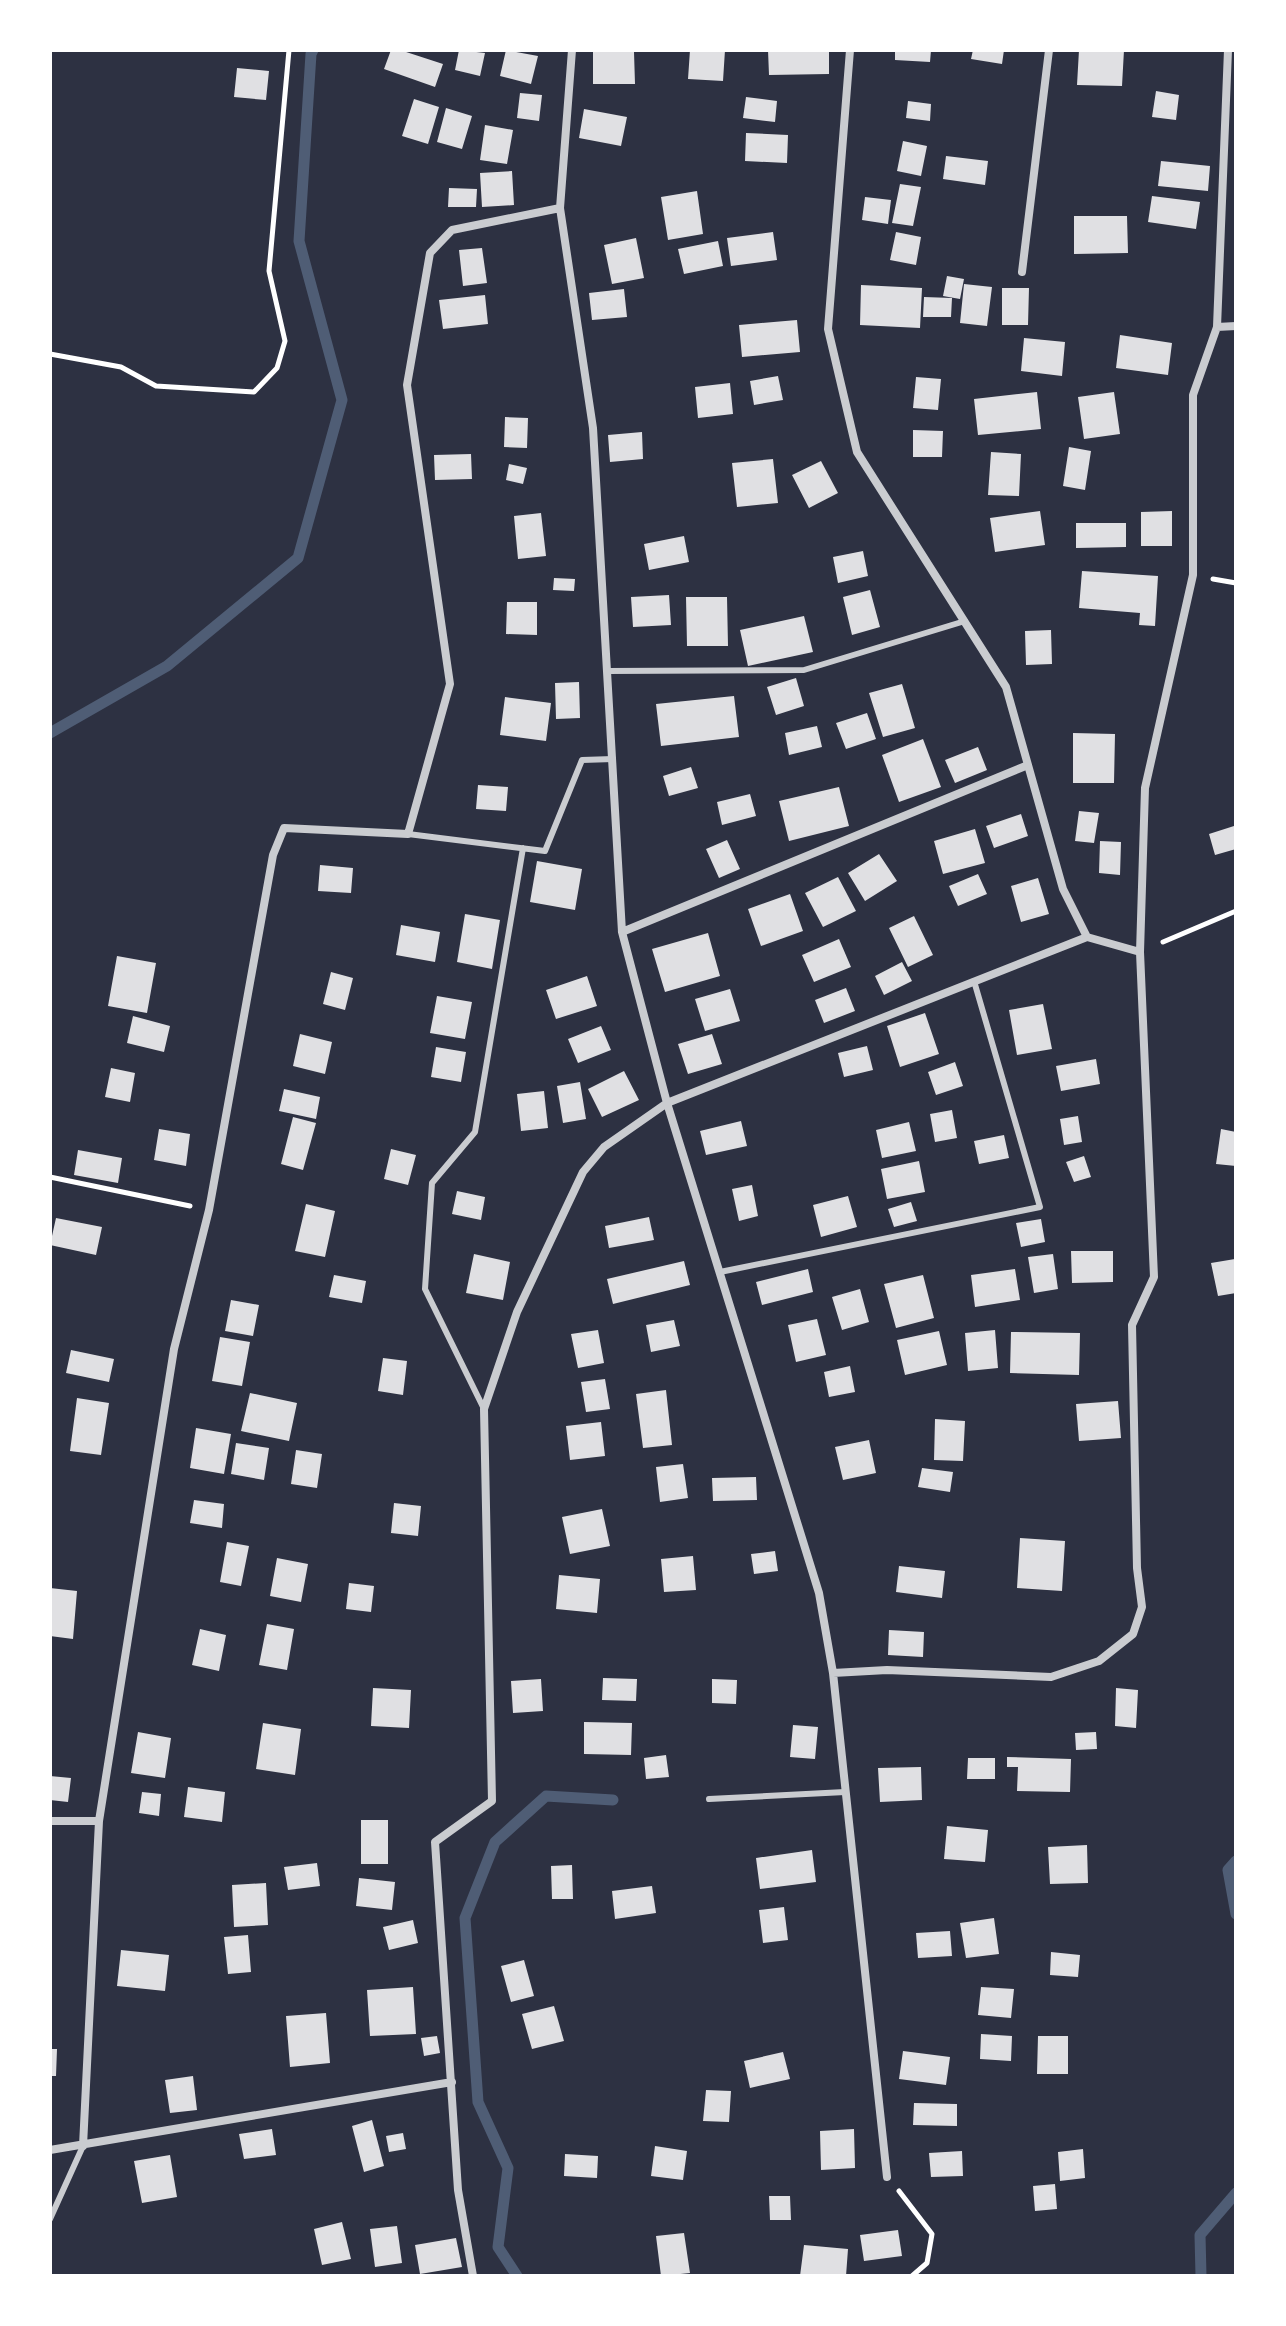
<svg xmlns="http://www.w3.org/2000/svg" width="1286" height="2326" viewBox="0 0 1286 2326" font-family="'Asap Condensed',sans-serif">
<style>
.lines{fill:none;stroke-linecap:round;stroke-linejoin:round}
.stream{stroke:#4f5d75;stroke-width:11}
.building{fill:#e0e0e3}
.path{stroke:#fff;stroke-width:5}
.service{stroke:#caccd0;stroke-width:6}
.minor{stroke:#caccd0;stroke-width:8}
</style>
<rect width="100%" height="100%" fill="#2d3142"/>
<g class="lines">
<!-- stream -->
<path class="stream" d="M50,733l117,-67 131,-108 44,-158 -43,-159 12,-187 2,-4
M1236,1861l-8,9 8,44
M517,2276l-19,-29 10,-79 -30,-66 -13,-184 30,-76 51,-46 67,4
M1201,2276l-1,-41 36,-42"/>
</g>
<!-- building -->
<path class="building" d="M391,50h9l43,14 -8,23 -51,-18z
M459,50l26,3 -5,23 -25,-6z
M506,50l32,6 -7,28 -31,-8z
M690,50h35l-2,31 -35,-2z
M768,50h61v24l-60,1z
M895,50h36l-1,12 -35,-2z
M973,50h31l-2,14 -31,-5z
M1079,50h45l-2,36 -45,-1z
M593,52h41l1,32h-42z
M237,68l32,3 -3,29 -32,-3z
M1156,91l23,4 -3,25 -24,-3z
M520,93l22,2 -3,26 -22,-3z
M746,97l31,4 -2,21 -32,-4z
M414,99l25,8 -11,37 -26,-8z
M908,101l23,3 -1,17 -24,-3z
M446,108l26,8 -10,33 -25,-7z
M584,109l43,8 -6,29 -42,-8z
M485,125l28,5 -6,34 -27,-4z
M746,133l42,2 -1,28 -42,-2z
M903,141l24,5 -6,30 -24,-5z
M946,156l42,5 -3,24 -42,-6z
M1161,161l49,5 -2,25 -50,-5z
M512,171l2,34 -32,2 -2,-34z
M900,184l21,3 -8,39 -21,-3z
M449,188l28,1 -1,18h-28z
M697,191l6,43 -35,6 -7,-43z
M1152,196l48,6 -4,27 -48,-7z
M865,197l26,3 -3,24 -26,-4z
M1074,216h53l1,37 -54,1z
M773,232l4,28 -46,6 -4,-28z
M896,232l25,5 -5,28 -26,-5z
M636,238l8,40 -32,6 -8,-39z
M718,241l5,25 -39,8 -6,-25z
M482,248l5,35 -24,3 -4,-36z
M947,276l17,3 -4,20 -17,-3z
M964,284l28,3 -5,39 -27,-3z
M861,285l61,3 -2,40 -60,-3z
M1002,288h27l-1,37h-26z
M624,289l3,28 -35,3 -3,-27z
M485,295l3,29 -45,5 -4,-29z
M924,297l28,1 -1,19h-28z
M797,320l3,32 -58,5 -3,-32z
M1120,335l52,8 -4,32 -52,-7z
M1024,338l41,4 -3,34 -41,-5z
M778,376l5,24 -29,5 -4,-24z
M916,377l25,2 -3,31 -25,-2z
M730,383l3,31 -35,4 -3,-31z
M1037,392l4,37 -63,6 -4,-36z
M1114,392l6,42 -36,5 -6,-42z
M505,417l23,1 -1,30 -23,-1z
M913,430l30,1 -1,26h-29z
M642,432l1,27 -33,3 -2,-27z
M1069,447l22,4 -6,39 -22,-4z
M991,452l30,2 -2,42 -31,-1z
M471,454l1,25 -37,1 -1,-25z
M773,459l5,44 -41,4 -5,-44z
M821,461l17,32 -29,15 -17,-33z
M509,464l18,4 -4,16 -17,-4z
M1040,511l5,34 -50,7 -5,-34z
M1172,511v35h-31v-34z
M541,513l5,43 -28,3 -4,-43z
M1076,523h50v24l-50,1z
M684,536l5,26 -40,8 -5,-26z
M863,551l5,25 -30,7 -5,-26z
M1082,571l76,5 -3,50 -16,-1 1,-12 -61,-5z
M554,578l21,1 -1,12 -21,-1z
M870,590l10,37 -28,8 -9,-38z
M669,595l2,30 -38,2 -2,-30z
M686,597h41l1,49h-41z
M507,602h30v33l-31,-1z
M804,616l9,36 -65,14 -8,-36z
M1051,630l1,34 -26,1 -1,-34z
M796,678l8,28 -28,9 -9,-28z
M579,682l1,36 -24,1 -1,-36z
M902,684l13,44 -32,9 -14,-44z
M734,696l5,41 -78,9 -5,-42z
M505,697l46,6 -5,38 -46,-6z
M867,713l9,26 -30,10 -10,-26z
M817,726l5,21 -33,8 -4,-22z
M1073,733l42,1 -1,49h-41z
M923,739l18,48 -42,15 -17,-47z
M978,747l9,23 -32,13 -10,-23z
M691,767l7,21 -29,8 -6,-20z
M478,785l30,2 -2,24 -30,-2z
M839,787l10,39 -60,15 -10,-40z
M750,794l6,22 -34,9 -5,-23z
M1079,811l20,2 -5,30 -19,-2z
M1021,814l7,22 -34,12 -8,-22z
M1234,826l2,23 -21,6 -6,-21z
M975,829l10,34 -42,11 -9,-33z
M727,840l13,29 -21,9 -13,-29z
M1100,841l21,1 -1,33 -21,-2z
M879,854l18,27 -32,20 -17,-28z
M537,861l45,8 -7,41 -45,-8z
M320,865l33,3 -2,25 -33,-2z
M978,874l9,20 -29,12 -9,-20z
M838,877l18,34 -33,16 -18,-34z
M1038,878l11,36 -28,8 -10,-36z
M790,894l13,37 -42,15 -13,-37z
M465,914l35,6 -8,49 -35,-7z
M914,916l19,39 -25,12 -19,-39z
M401,925l39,7 -5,30 -39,-7z
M708,933l12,43 -55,16 -13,-43z
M839,939l12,28 -37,15 -12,-27z
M117,956l39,7 -9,50 -39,-7z
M902,962l10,19 -28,14 -9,-19z
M331,972l22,6 -8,32 -22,-6z
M587,976l10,30 -41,13 -10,-29z
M846,988l9,23 -31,12 -9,-23z
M730,989l10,32 -35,10 -10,-32z
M437,996l35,6 -7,37 -35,-6z
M1043,1004l9,45 -35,6 -8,-45z
M925,1013l14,41 -39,13 -13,-41z
M133,1016l37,10 -6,26 -37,-9z
M601,1026l10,24 -33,13 -10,-24z
M300,1034l32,8 -7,32 -32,-8z
M712,1034l10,30 -34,10 -10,-30z
M867,1046l6,24 -29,7 -6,-24z
M436,1047l30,5 -5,30 -30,-5z
M1096,1059l4,25 -39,7 -5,-25z
M955,1062l8,24 -27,9 -8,-23z
M111,1068l24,5 -5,29 -25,-5z
M624,1071l15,29 -37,17 -14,-28z
M580,1082l6,37 -23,4 -6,-37z
M284,1089l36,8 -4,22 -37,-8z
M544,1091l4,37 -27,3 -4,-37z
M952,1110l5,28 -22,4 -5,-28z
M1078,1116l4,26 -18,3 -4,-26z
M293,1117l23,6 -13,47 -22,-6z
M741,1121l6,25 -41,9 -6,-24z
M909,1122l7,29 -34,7 -6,-28z
M159,1129l31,5 -4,32 -32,-6z
M1221,1129l15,3v34l-20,-2z
M1004,1135l5,23 -30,6 -5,-23z
M391,1149l25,6 -8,30 -24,-6z
M78,1150l44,8 -4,25 -44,-8z
M1084,1156l7,21 -17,5 -8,-20z
M919,1161l6,31 -38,7 -6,-30z
M752,1185l6,31 -19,5 -7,-32z
M457,1191l28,6 -4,23 -29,-6z
M848,1196l9,31 -36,10 -8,-32z
M911,1202l6,19 -23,6 -6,-18z
M306,1204l29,7 -10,46 -30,-6z
M649,1217l5,23 -45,8 -4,-22z
M56,1218l46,9 -6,28 -46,-10z
M1041,1219l4,23 -24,5 -5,-24z
M1071,1251h42v31l-41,1z
M474,1254l36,8 -7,38 -37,-7z
M1053,1254l5,35 -24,4 -6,-36z
M1235,1259l1,34 -18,3 -7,-33z
M684,1261l6,24 -77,19 -6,-25z
M808,1269l5,23 -51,13 -6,-23z
M1015,1269l5,31 -45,7 -4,-32z
M334,1275l32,6 -4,22 -33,-6z
M923,1275l11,43 -38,10 -12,-44z
M860,1289l9,33 -27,8 -10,-33z
M231,1300l28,5 -6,31 -28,-5z
M817,1319l9,36 -30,7 -8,-37z
M674,1320l6,26 -29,6 -5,-27z
M598,1330l6,33 -26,5 -7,-34z
M995,1330l3,38 -30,3 -3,-38z
M939,1331l8,34 -42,10 -8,-35z
M1011,1332l69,1 -1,42 -69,-2z
M220,1337l30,5 -8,44 -30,-5z
M71,1350l43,9 -5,23 -43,-9z
M383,1358l24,3 -4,34 -25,-4z
M850,1366l5,26 -26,5 -5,-25z
M605,1379l5,30 -24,3 -5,-30z
M666,1390l6,55 -29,3 -7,-54z
M250,1393l47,10 -8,38 -48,-10z
M77,1398l32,5 -8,52 -31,-4z
M1118,1401l3,37 -42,3 -3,-37z
M935,1419l30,2 -2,40 -29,-1z
M601,1422l4,34 -35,4 -4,-34z
M196,1428l35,6 -7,40 -34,-6z
M869,1440l7,33 -33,7 -8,-33z
M236,1443l33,5 -5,32 -33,-6z
M296,1450l26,4 -5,34 -26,-4z
M683,1464l5,34 -28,4 -4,-35z
M922,1468l31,4 -3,20 -32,-5z
M756,1477l1,23 -44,1 -1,-23z
M194,1500l30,4 -2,24 -32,-5z
M394,1503l27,3 -3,30 -27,-3z
M602,1509l8,37 -40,8 -8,-37z
M1020,1538l45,3 -3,50 -45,-3z
M227,1542l22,4 -8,40 -21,-4z
M775,1551l3,20 -24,3 -3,-20z
M693,1556l3,34 -32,2 -3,-33z
M277,1558l31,6 -7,38 -31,-6z
M899,1566l46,5 -3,27 -46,-6z
M559,1575l41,4 -3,34 -41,-4z
M349,1583l25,3 -3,26 -25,-3z
M50,1588l27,3 -4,48 -23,-3z
M267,1624l27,5 -7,41 -28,-5z
M200,1629l26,6 -7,36 -27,-6z
M889,1630l35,2 -1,25 -35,-2z
M603,1678l34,1 -1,22 -34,-1z
M541,1679l2,32 -30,2 -2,-32z
M712,1679l25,1 -1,24 -24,-1z
M373,1688l38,2 -2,38 -38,-2z
M1116,1688l22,2 -2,38 -21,-2z
M584,1722l48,1 -1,32 -47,-1z
M263,1723l38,6 -6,46 -39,-6z
M793,1725l25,2 -3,32 -25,-2z
M138,1732l33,6 -6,40 -34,-5z
M1096,1732l1,17 -21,1 -1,-17z
M666,1755l3,22 -23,2 -2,-21z
M1007,1757l64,2 -1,33 -53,-1 1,-24h-11z
M968,1758h27v21h-28z
M921,1767l1,33 -42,2 -2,-34z
M50,1776l21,2 -3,24 -18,-2z
M188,1787l37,5 -3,30 -38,-5z
M142,1792l19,2 -2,22 -20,-3z
M361,1820h27v44h-27z
M947,1826l41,4 -3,32 -41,-3z
M1087,1845l1,38 -38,1 -2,-37z
M812,1850l4,32 -56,7 -4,-31z
M317,1863l3,23 -32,4 -4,-23z
M572,1865l1,34h-21l-1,-33z
M359,1878l36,4 -3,28 -36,-4z
M266,1883l2,42 -34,2 -2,-42z
M652,1886l4,27 -41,6 -3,-28z
M784,1907l4,33 -25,3 -4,-33z
M994,1918l5,36 -33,4 -6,-35z
M413,1920l5,23 -29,7 -6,-23z
M950,1931l2,25 -34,2 -2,-25z
M248,1935l3,37 -23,2 -4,-37z
M121,1950l48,5 -4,36 -48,-5z
M1051,1952l29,3 -2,22 -28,-2z
M524,1960l10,36 -23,6 -10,-36z
M413,1987l3,47 -46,2 -3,-46z
M981,1987l33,2 -3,29 -33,-3z
M554,2006l10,35 -32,8 -10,-35z
M326,2013l4,50 -40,4 -4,-51z
M981,2034l31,2 -1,25 -31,-2z
M437,2036l3,17 -16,3 -3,-18z
M1038,2036h30v38h-31z
M50,2049h7l-1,27h-6z
M903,2051l47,6 -4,28 -47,-6z
M783,2052l7,27 -40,9 -6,-27z
M193,2076l4,34 -27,3 -5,-33z
M706,2090l25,1 -2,31 -26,-1z
M914,2103l43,1v22l-44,-1z
M372,2120l12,46 -20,6 -12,-46z
M272,2129l4,26 -32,4 -5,-25z
M854,2129l1,39 -34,2 -1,-39z
M403,2133l3,16 -17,3 -3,-16z
M655,2146l32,5 -4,29 -32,-4z
M1083,2149l2,29 -25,3 -2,-29z
M962,2151l1,25 -32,1 -2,-24z
M565,2154l33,2 -1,22 -33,-2z
M170,2155l7,42 -35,6 -8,-42z
M1055,2184l2,25 -22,2 -2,-25z
M769,2196h21l1,24h-21z
M342,2222l9,37 -29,6 -8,-36z
M397,2226l5,37 -27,4 -5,-38z
M898,2230l4,26 -38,5 -4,-26z
M684,2233l6,40 -29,3 -5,-40z
M456,2238l6,29 -42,7 -5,-29z
M804,2245l44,4 -2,27h-46z"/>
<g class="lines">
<!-- path -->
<path class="path" d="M50,354l71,13 35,19 98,6 23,-24 8,-27 -16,-70 20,-221
M1213,579l23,4
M1163,942l73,-31
M50,1177l140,29
M899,2191l33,43 -5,29 -15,13"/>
<!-- service -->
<path class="service" d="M607,671l197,-1 161,-49
M408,834l137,17 37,-91 31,-1
M720,1272l320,-65 -66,-226
M484,1409l-59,-120 7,-106 43,-51 48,-284
M709,1799l136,-7
M50,2219l33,-73"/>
<!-- minor -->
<path class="minor" d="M572,50l-12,158 33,220 29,504 45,171 152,490 14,80 54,504
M1022,272l27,-222
M1217,327l19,-1
M622,932l406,-167
M1140,952l5,-164 48,-213v-180l24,-68 11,-277
M833,1673l54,-3 164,7 48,-16 34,-27 9,-27 -5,-39 -5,-243 22,-48 -14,-325 -53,-15 -24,-48 -57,-202 -149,-235 -29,-123 22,-279
M50,1821h49
M83,2146l16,-325 75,-472 35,-139 64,-355 11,-27 124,6 42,-150 -43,-299 23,-132 22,-23 108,-22
M50,2150l402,-68
M473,2276l-15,-86 -23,-348 57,-41 -8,-392 33,-97 66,-140 21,-25 63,-44 420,-166"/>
</g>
<!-- border -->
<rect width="1286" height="2326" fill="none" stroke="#ffffff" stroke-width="104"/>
</svg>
